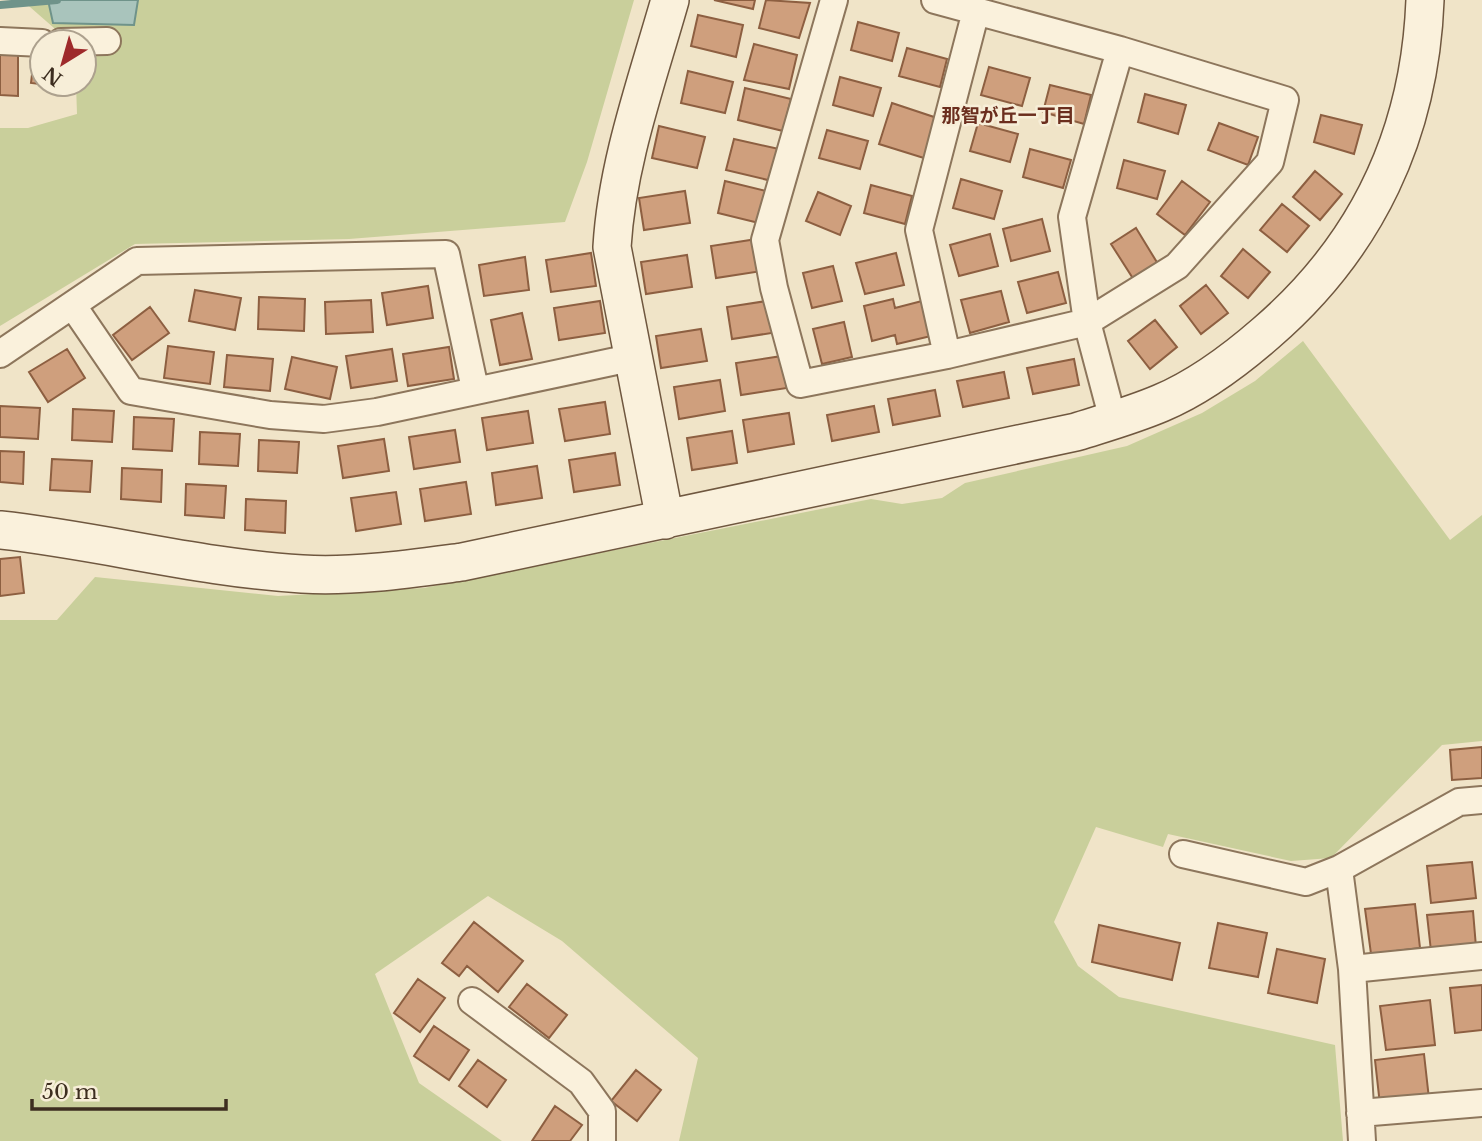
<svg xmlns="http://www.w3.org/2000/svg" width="1482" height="1141" viewBox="0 0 1482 1141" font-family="'Libre Baskerville','Noto Sans JP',serif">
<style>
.green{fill:#c9cf9b}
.water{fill:#a9c4bc;stroke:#6f938a;stroke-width:2}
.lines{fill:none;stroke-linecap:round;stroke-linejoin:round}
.stream{stroke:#6f938a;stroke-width:8}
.building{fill:#cf9f7d;stroke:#8d5f41;stroke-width:2}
.street-casing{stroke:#8d765c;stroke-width:30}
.secondary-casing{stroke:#6f573f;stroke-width:40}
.street{stroke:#faf1dc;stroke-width:26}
.secondary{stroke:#faf1dc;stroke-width:37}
.labels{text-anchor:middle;stroke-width:5;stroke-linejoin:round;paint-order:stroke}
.neighbourhood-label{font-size:19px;font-weight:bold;fill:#6b2e1e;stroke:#f7eed8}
</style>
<rect width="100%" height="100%" fill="#f0e4c8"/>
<!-- green -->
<path class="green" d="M22,0h612l-47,162 -22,60 -216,17 -214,5 -135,82v-198h28l49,-14 -1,-30h8v-42h-14z
M1303,341l147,199 32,-25v226l-40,4 -111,113 -40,3 -123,-27 -5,13 -67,-20 -42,95 24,44 41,31 216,48 8,96h-664l19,-83 -136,-117 -74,-45 -113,78 44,109 83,58h-502v-521h57l38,-43 183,19 146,-8 447,-89 31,5 40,-6 23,-15 162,-37 75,-33 53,-32z"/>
<!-- water -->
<path class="water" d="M48,0h90l-4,25 -81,-2z"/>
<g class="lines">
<!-- stream -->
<path class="stream" d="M0,5l57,-5"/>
</g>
<!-- building -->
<path class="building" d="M714,0h41l-2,9z
M766,0l44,3 -11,35 -40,-10z
M698,15l45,10 -7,32 -45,-11z
M858,22l41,11 -7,28 -41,-11z
M754,44l43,11 -8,34 -45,-9z
M0,47l18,1v48l-18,-1z
M907,48l40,11 -7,28 -41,-11z
M34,58l8,1v25l14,2 -25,-3z
M989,67l41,11 -8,28 -41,-11z
M688,71l45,11 -8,31 -44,-10z
M840,77l41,11 -8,28 -40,-11z
M1050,85l41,10 -7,29 -41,-12z
M745,88l46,11 -8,32 -45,-11z
M1145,94l41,11 -8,29 -40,-12z
M892,103l48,16 -13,40 -48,-15z
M1321,115l41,10 -8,29 -40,-12z
M978,123l40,11 -8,28 -40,-11z
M1219,123l39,14 -10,28 -40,-15z
M659,126l46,11 -8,31 -45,-10z
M827,130l41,11 -8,28 -41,-11z
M734,139l45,10 -7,32 -46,-11z
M1030,149l41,11 -8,28 -40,-11z
M1124,160l41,11 -8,28 -40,-11z
M1315,171l27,23 -22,26 -27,-23z
M961,179l41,12 -8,28 -41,-11z
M725,181l45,11 -7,32 -45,-11z
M1182,181l28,21 -25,33 -28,-21z
M871,185l41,11 -7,28 -41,-11z
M685,191l5,32 -46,7 -5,-32z
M818,192l33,14 -11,29 -34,-14z
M1282,204l27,22 -22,26 -27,-22z
M1042,219l8,32 -39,10 -8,-32z
M1136,228l22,36 -24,16 -23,-36z
M990,234l8,32 -39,10 -9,-31z
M757,239l5,32 -46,7 -5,-32z
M1243,249l27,23 -22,26 -27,-22z
M591,253l5,33 -45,6 -5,-32z
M896,253l8,32 -39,9 -9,-31z
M687,255l5,32 -46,7 -5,-32z
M525,257l4,33 -45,6 -5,-31z
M833,266l9,35 -30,7 -9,-35z
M1058,272l8,31 -39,10 -9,-31z
M1206,285l22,28 -27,21 -21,-28z
M428,286l5,32 -46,7 -5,-32z
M195,290l46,8 -6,32 -46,-9z
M1001,291l8,31 -39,11 -9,-33z
M259,297l46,2 -1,32 -46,-2z
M893,299l2,9 27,-7 9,35 -34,8 -2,-9 -23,6 -8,-35z
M371,300l2,32 -47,2 -1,-32z
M773,300l5,32 -46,7 -5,-32z
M600,301l5,32 -46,7 -5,-32z
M150,307l19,26 -37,27 -19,-25z
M522,313l10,46 -32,6 -9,-45z
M1155,320l22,27 -27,22 -22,-28z
M844,322l8,35 -30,7 -9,-35z
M701,329l6,32 -46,7 -5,-32z
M168,346l46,6 -4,32 -46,-6z
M449,347l5,32 -46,7 -5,-32z
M67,349l18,29 -37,24 -19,-30z
M392,349l5,32 -46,7 -5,-32z
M227,355l46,4 -3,32 -46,-4z
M782,356l5,32 -46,7 -5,-32z
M292,357l45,10 -7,32 -45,-10z
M1074,359l5,26 -46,9 -6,-26z
M1004,372l5,26 -46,9 -6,-26z
M720,380l5,31 -46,8 -5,-32z
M935,390l5,26 -47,9 -5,-26z
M605,402l5,32 -45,7 -6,-32z
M0,406l40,2 -2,31 -38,-2z
M874,406l5,26 -47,9 -5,-26z
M73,409l41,2 -2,31 -40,-2z
M528,411l5,32 -46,7 -5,-32z
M789,413l5,31 -46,8 -5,-32z
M134,417l40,2 -2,32 -39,-2z
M455,430l5,32 -46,7 -5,-32z
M732,431l5,32 -45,7 -5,-32z
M200,432l40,2 -2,32 -39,-2z
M384,439l5,32 -46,7 -5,-32z
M259,440l40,2 -2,31 -39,-2z
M0,451l24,1 -1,32 -23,-2z
M615,453l5,32 -46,7 -5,-32z
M52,459l40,2 -2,31 -40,-2z
M537,466l5,32 -46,7 -4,-32z
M122,468l40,2 -1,32 -40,-3z
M466,482l5,32 -46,7 -5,-32z
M186,484l40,2 -2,32 -39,-3z
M396,492l5,32 -45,7 -5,-33z
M246,499l40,2 -1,32 -40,-3z
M20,557l4,36 -24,3v-37z
M1482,747v31l-30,2 -2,-30z
M1472,862l4,36 -45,5 -4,-37z
M1415,904l5,44 -49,6 -6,-45z
M1473,911l3,36 -45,4 -4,-36z
M474,922l49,39 -25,31 -31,-26 -8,10 -17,-13z
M1218,923l49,10 -9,44 -49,-9z
M1099,925l81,18 -8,37 -80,-18z
M1277,949l48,10 -8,44 -49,-10z
M418,979l27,19 -25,34 -26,-19z
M527,984l40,31 -18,23 -40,-31z
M1482,985v45l-27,3 -5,-45z
M1430,1000l5,45 -49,5 -6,-44z
M434,1026l35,24 -20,30 -35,-24z
M1424,1054l5,45 -49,6 -5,-45z
M478,1060l28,20 -19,27 -28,-21z
M636,1070l25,20 -24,31 -26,-20z
M555,1106l27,19 -12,16h-38z"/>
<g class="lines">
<!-- street casing -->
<g class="street-casing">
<path id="street" d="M834,0l-69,240 9,48 26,96 147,-29 140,-33 90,-56 93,-104 15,-62 -165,-50
M935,0l185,50 -48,167 15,105 26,98
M0,41l42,2
M61,42l46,-1
M73,306l58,85 139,24 54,4 53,-7 258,-55
M0,354l137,-93 309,-7 29,135
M947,355l-28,-125 57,-219
M1183,854l123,28 33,-13
M1352,969l130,-13
M472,1001l109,81 21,29v30
M1360,1113l122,-10
M1362,1141l-10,-172 -13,-100 120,-67 23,-2"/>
</g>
<!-- secondary casing -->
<g class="secondary-casing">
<path id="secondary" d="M665,520l-53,-273c5,-84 35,-166 58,-247
M0,530c101,11 200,38 302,44 53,3 107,-5 160,-12l614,-130c28,-9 57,-17 85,-29 38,-16 74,-43 105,-70 101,-87 154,-200 159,-333"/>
</g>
<!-- street -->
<use href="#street" class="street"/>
<!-- secondary -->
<use href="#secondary" class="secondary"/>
</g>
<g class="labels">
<!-- neighbourhood labels -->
<g class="neighbourhood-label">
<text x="1008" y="122">那智が丘一丁目</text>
</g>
</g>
<!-- north arrow -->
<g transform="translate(63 63) rotate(217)"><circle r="33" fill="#f7eed8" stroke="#ada18e" stroke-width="2"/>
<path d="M0-5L12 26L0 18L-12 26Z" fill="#9e2a2b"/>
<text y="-10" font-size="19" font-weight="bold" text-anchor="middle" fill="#3d2e20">N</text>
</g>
<!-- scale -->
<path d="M32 1099v10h194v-10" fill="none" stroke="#3d2e20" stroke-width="3.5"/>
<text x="42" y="1099" font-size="21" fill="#3d2e20" stroke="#f7eed8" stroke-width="5" paint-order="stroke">50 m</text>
</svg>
